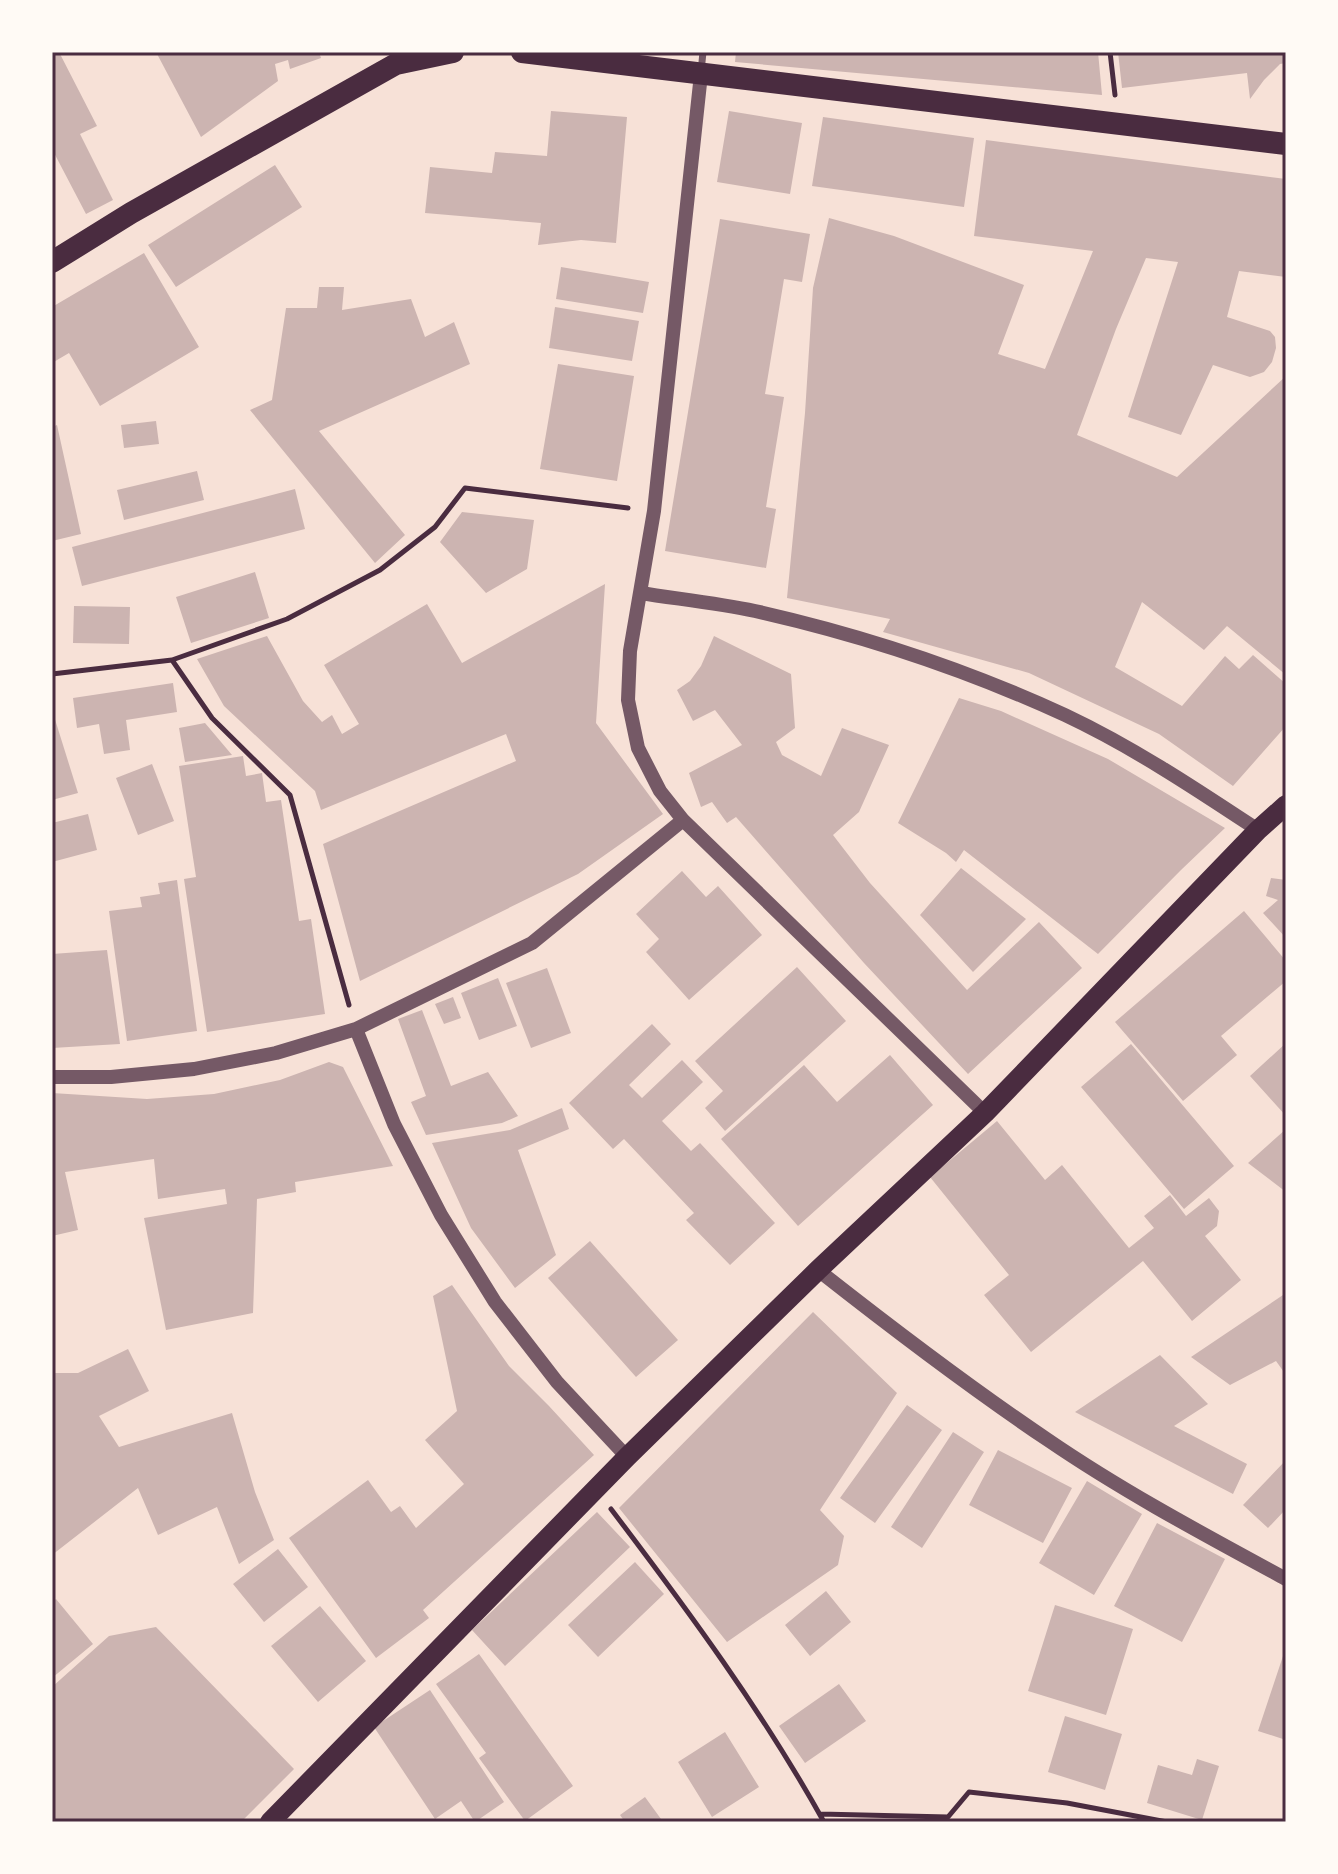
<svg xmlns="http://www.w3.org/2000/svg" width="1338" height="1874" viewBox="0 0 1338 1874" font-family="'Open Sans',sans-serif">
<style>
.building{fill:#ccb4b1}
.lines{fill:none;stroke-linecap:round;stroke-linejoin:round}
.path{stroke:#4a2c40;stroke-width:5}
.pedestrian{stroke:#755966;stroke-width:7}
.tertiary{stroke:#755966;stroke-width:14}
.primary{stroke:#4a2c40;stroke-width:20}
.trunk{stroke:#4a2c40;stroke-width:22}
.neatline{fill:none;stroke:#4a2c40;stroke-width:3}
</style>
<rect width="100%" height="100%" fill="#f7e1d7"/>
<!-- building -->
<path class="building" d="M52,52h7l38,74 -17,8 33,66 -27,14 -34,-65z
M156,52h163l2,6 -31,11 -2,-9 -13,4 3,17 -77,56z
M736,52h362l4,43 -367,-33z
M1118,52h168v11l-6,1 -16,16 -14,19 -3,-26 -125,15z
M551,111l76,6 -11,126 -35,-3 -43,5 3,-22 -116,-10 5,-46 62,6 3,-21 52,4z
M729,111l73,12 -12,71 -73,-12z
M823,117l151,21 -10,69 -152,-21z
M986,140l300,39v98l-47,-6 -12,46 43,14 5,6 1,11 -4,14 -8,10 -14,5 -37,-12 -32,70 -53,-18 50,-155 -32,-4 -30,71 -39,106 100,42 109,-101v299l-59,-49 -23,24 -62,-48 -27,65 67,39 43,-50 14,13 14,-14 33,29v42l-53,60 -74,-52 -130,-61 -146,-41 7,-13 -103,-21 18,-185 8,-125 16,-70 65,18 130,49 -26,69 47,15 48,-118 -119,-15z
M275,165l27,42 -126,80 -28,-42z
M720,219l90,15 -8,48 -18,-3 -19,115 19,3 -18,110 10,2 -10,59 -101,-17z
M144,253l55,94 -99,59 -31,-53 -17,10v-56z
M561,267l88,15 -6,31 -87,-14z
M319,287h25l-2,23 69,-11 14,38 29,-15 16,42 -151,67 86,104 -30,28 -125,-153 22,-10 14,-92h31z
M555,307l84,14 -7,40 -83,-13z
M558,364l76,12 -17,105 -77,-12z
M156,421l3,23 -35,4 -3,-23z
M57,425l24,109 -29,7v-114z
M197,471l7,29 -80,20 -7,-30z
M295,489l10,40 -223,57 -10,-39z
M462,512l72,8 -7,49 -41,24 -46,-51z
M255,572l14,46 -78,25 -15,-46z
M605,584l-9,139 67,91 -85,60 -218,107 -37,-137 193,-83 -10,-27 -185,76 -6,-19 -91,-85 -27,-47 70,-23 36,65 19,21 10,-7 10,19 17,-10 -35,-59 103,-61 35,59z
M74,606l56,1 -1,37 -56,-1z
M714,636l77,38 4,54 -19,14 6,13 39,21 21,-48 47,17 -30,67 -26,23 37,48 97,107 72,-68 43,46 -114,106 -104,-111 -128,-146 -9,6 -15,-21 -11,5 -12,-34 53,-28 -27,-35 -22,11 -16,-31 13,-9 11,-15z
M173,683l4,29 -51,8 4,30 -26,4 -5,-30 -22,4 -4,-30z
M959,698l42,13 107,48 117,69 -44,42 -83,84 -134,-104 -8,12 -10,-9 -48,-30z
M53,713l25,80 -26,7v-87z
M205,723l27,32 -47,7 -6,-34z
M243,756l3,20 16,-3 4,29 15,-2 18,121 12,-2 14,95 -118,18 -23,-153 12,-2 -17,-111z
M152,764l22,57 -36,14 -22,-57z
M88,814l9,36 -45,12v-39z
M961,868l65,51 -53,53 -53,-57z
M682,871l24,26 12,-11 44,49 -73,65 -43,-48 13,-13 -23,-25z
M1271,878l15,2v58l-23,-25 15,-13 -12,-4z
M177,880l20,151 -70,10 -18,-130 33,-4 -2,-10 20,-3 -2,-11z
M1244,911l42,50v20l-65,55 16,19 -54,46 -68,-79z
M107,950l13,94 -68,4v-94z
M797,967l49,54 -121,110 -20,-23 18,-17 -28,-30z
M547,968l24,65 -40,15 -25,-65z
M498,978l19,48 -38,14 -18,-47z
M453,997l8,21 -17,6 -9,-20z
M422,1010l29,76 37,-14 30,44 -16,7 -76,12 -15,-33 15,-6 -28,-77z
M652,1024l19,20 -42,41 13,13 40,-38 21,22 -41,39 29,30 9,-8 75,80 -45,42 -44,-45 8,-7 -70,-74 -11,10 -44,-46z
M1286,1043v73l-36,-40z
M1131,1044l103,122 -50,43 -103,-122z
M890,1055l43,50 -135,121 -77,-87 83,-74 33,37z
M329,1062l14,5 50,99 -98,16 1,10 -39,7 -4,114 -87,17 -22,-112 83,-14 -2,-15 -67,10 -4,-40 -89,13 13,58 -26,6v-143l95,6 67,-5 66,-14z
M562,1108l7,21 -51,21 38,105 -41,33 -44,-60 -39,-85 78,-13z
M997,1121l48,59 17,-15 67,83 25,-20 -10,-12 26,-21 16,21 23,-18 10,13 -2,15 -12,10 36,44 -49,41 -49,-60 -112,91 -47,-57 25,-20 -79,-98z
M1286,1129v63l-38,-29z
M590,1241l88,99 -42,37 -88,-99z
M452,1285l57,81 40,40 45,49 -171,155 6,8 -53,40 -87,-120 79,-58 23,32 9,-6 16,22 48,-44 -39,-44 32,-29 -24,-115z
M1286,1293v82l-10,-14 -46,24 -39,-28z
M813,1312l84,81 -77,117 24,26 -6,29 -111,77 -108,-134z
M128,1349l21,42 -50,25 20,31 113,-34 23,79 19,48 -35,24 -22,-57 -59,28 -20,-47 -86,67v-182h26z
M1160,1355l48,49 -34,22 73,38 -14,30 -158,-82z
M907,1405l35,25 -67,93 -35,-25z
M953,1432l31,20 -62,96 -31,-21z
M998,1450l74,38 -29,55 -74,-38z
M1286,1460v49l-18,19 -25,-23z
M1087,1481l55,33 -48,81 -55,-32z
M597,1512l33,35 -125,119 -33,-36z
M1157,1523l68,36 -43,83 -68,-36z
M278,1549l30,38 -44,35 -31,-38z
M635,1562l29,32 -66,63 -30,-32z
M826,1591l25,31 -41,34 -25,-31z
M56,1599l37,45 -41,34v-75z
M1055,1605l78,24 -27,86 -78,-24z
M320,1606l46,55 -48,41 -47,-56z
M156,1627l138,142 -53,53h-189v-135l57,-51z
M1285,1650h1v90l-28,-9z
M479,1654l94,132 -48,35 -46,-63 7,-5 -50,-69z
M839,1684l27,37 -61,42 -26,-37z
M430,1690l74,112 -29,20 -14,-21 -26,18 -61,-92z
M1065,1716l57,18 -17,56 -57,-18z
M725,1732l34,55 -47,30 -34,-55z
M1197,1759l22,7 -17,54 -55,-17 11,-38 34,10z
M645,1797l16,22 -5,3h-31l-5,-7z"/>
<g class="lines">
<!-- path -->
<path class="path" d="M1110,52l5,43
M172,660l115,-41 93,-49 55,-43 30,-39 163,20
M52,674l120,-14 40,58 78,77 59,210
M611,1509c76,100 152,203 213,313
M820,1814l128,3 21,-25 98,11 100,19"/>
<!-- pedestrian -->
<path class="pedestrian" d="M701,72l2,-20"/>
<!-- tertiary -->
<path class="tertiary" d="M701,74l-47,437 -24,140 -2,49 10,48 22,43 23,29 302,293
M640,593c38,6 77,10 115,18 107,24 210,58 310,104 68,32 131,74 193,115
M356,1029l38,95 47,91 54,87 62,80 70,75
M52,1077h59l83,-8 82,-16 80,-24 176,-86 151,-123
M818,1270c75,59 151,117 230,170 76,52 157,95 238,139"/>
<!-- primary -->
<path class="primary" d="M270,1822l357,-365 191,-187 167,-157 273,-283 28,-25"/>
<!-- trunk -->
<path class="trunk" d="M522,52l764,92
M52,262l79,-49 265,-149 57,-12"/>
</g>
<!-- border -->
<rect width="1338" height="1874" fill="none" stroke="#fffaf5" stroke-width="108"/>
<rect x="54" y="54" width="1230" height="1766" class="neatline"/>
</svg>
